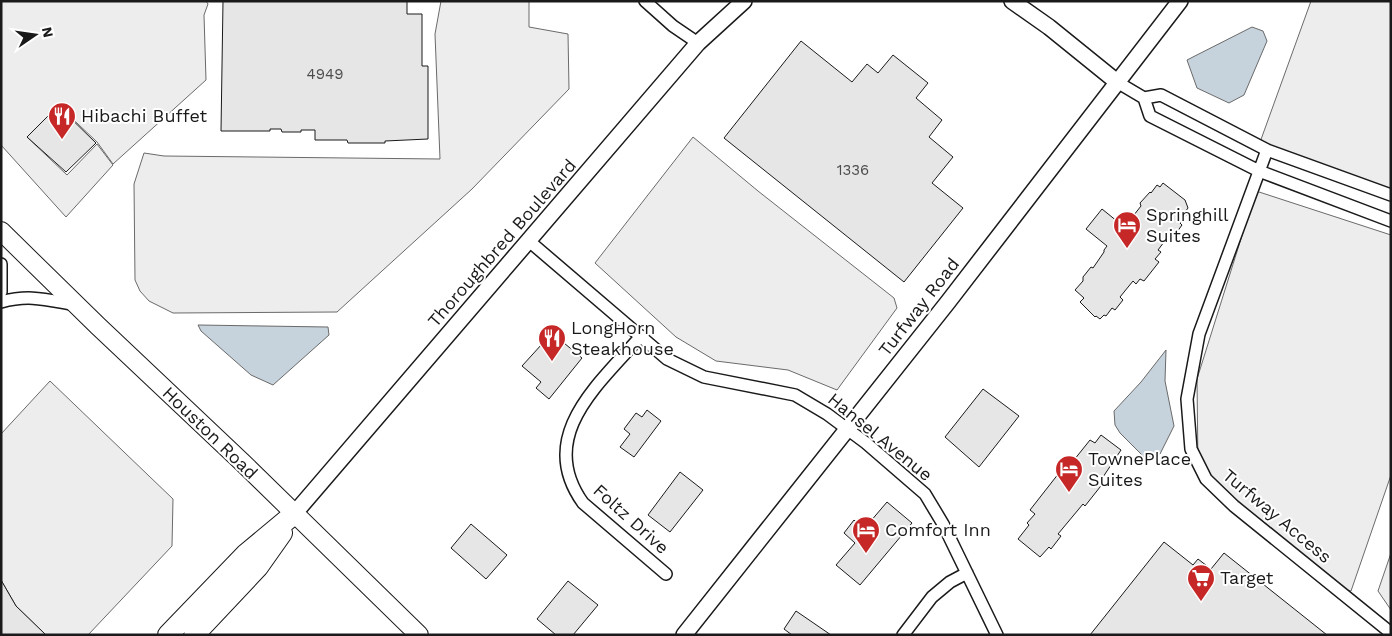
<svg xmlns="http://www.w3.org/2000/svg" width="1392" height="636" viewBox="0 0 1392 636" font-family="'Work Sans',sans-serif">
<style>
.parking{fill:#ededed;stroke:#6a6a6a}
.water{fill:#c6d2dc;stroke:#6a6a6a}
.building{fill:#e6e6e6;stroke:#1a1a1a}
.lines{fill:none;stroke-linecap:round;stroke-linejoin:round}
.minor-casing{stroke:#1a1a1a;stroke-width:14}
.secondary-casing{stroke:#1a1a1a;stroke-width:18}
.primary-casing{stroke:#1a1a1a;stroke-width:20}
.motorway-casing{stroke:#1a1a1a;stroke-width:22}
.minor{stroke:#fff;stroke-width:11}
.secondary{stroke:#fff;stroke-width:15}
.primary{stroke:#fff;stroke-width:18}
.motorway{stroke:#fff;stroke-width:20}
.labels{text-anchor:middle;stroke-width:4;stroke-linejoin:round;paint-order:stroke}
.number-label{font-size:15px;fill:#4d4d4d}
.poi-label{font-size:18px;fill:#1a1a1a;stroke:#fff;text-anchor:start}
.street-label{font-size:18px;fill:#1a1a1a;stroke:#fff}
</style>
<rect width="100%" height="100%" fill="#fff"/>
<!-- parking -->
<path class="parking" d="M1,1h205l2,3 -4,11 2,65 -93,84 -16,-22 -38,-36 -32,31 40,38 30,-31 16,21 -47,52 -65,-72z
M441,1h88v26l39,7 1,55 -97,100 -135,123 -164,1 -24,-12 -9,-10 -5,-11 -1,-96 10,-31 20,3 276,3 -5,-125z
M1311,1h80v190l-132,-46z
M693,137l65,54 136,107 3,10 -60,82 -49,-20 -72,-9 -40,-24 -81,-74z
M1256,191l135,44v240l-40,116 -12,-3 -141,-120 -1,-89z
M50,381l123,118 -1,47 -84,89h-42l-30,-29 -15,-26v-146z
M1391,553v57l-13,-19z"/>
<!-- water -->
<path class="water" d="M1252,27l11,4 4,10 -23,54 -15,8 -32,-15 -10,-28z
M198,325l130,2 1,8 -56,50 -22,-10 -50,-44z
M1166,350l-1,31 9,45 -14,28 -15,4 -25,-25 -5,-8 -1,-14 27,-29z"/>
<!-- building -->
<path class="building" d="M223,1h184v13h15v52h6v73l-43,2v2h-37l-1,-3h-32v-10h-14v2h-19l-1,-3h-11v2h-49z
M801,41l51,41 15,-18 11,9 15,-18 35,28 -12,15 26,22 -13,17 24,20 -21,26 31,25 -59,74 -180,-144z
M58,106l38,37 -30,29 -39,-35z
M1163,183l22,17 3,8 -3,4 2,2 -7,9 2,2 -8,11 -4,-2 -12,16 3,2 -6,7 4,3 -15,19 -4,-2 -4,5 -3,-3 -13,16 3,3 -8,10 -3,-2 -6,8 -2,-1 -4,4 -4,-3 -1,1 -15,-15 4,-4 -9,-8 8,-9v-4l8,-10 2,1 11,-16v-2l3,-4 -21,-17 16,-20 21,17 5,-7 2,1 11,-14 -1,-3 10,-11 1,1 6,-8 3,2z
M552,333l30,25 -33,41 -13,-11 5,-6 -19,-16z
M983,389l36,27 -40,51 -34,-30z
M647,410l14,11 -27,36 -14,-10 10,-13 -6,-5 12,-16 6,4z
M1101,435l20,15 -20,30 3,2 -19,24 -2,-2 -25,30 3,2 -10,13 -2,-2 -9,10 -22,-18 11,-14 -2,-2 8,-9 -5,-4 29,-37 -2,-2 8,-10 5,4 20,-25 5,3z
M680,472l23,18 -33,42 -22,-17z
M887,502l25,21 -52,62 -24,-20 19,-22 -11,-10 10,-13 10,9z
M471,524l36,31 -21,24 -35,-31z
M1164,542l29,23 5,-6 13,10 13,-16 103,82h-237z
M1,580l15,26 30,29h-45z
M568,581l30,24 -25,30h-17l-19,-16z
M796,611l35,24h-39l-8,-6z"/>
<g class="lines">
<!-- minor casing -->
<g class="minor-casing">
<path id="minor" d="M645,1l28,25 25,17
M1117,82l27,16 6,18 109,55 132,50
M1144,98l17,-3 106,55 124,45
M1267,150l-68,184 -12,65 4,50 15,30 28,27 157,127
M529,241l138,118 37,18 91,18 32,19 39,29 59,51 18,30 54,111
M1,264v28
M1,302c29,-8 46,-2 75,3
M641,336c-42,48 -106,100 -58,167l83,71
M903,635l29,-38 18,-15 17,-9"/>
</g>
<!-- secondary casing -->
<g class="secondary-casing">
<path id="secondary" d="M1012,1l37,26 68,55
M294,514l404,-471 46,-42
M684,635l264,-333 232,-301"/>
</g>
<!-- primary casing -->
<g class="primary-casing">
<path id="primary" d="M1,231l97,95 145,137 176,172"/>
</g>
<!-- motorway casing -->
<g class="motorway-casing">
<path id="motorway" d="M168,635l78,-81 48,-40
M194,635l64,-68 24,-34"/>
</g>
<!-- minor -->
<use href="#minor" class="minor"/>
<!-- secondary -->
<use href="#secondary" class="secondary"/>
<!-- primary -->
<use href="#primary" class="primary"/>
<!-- motorway -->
<use href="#motorway" class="motorway"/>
</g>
<!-- icons -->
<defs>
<g id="restaurant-pin" transform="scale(1.4375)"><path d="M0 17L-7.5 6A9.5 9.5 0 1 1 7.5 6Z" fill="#c62828" stroke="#fff"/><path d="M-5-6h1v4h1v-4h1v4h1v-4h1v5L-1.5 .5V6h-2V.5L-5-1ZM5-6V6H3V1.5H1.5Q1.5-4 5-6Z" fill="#fff"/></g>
<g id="hotel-pin" transform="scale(1.4375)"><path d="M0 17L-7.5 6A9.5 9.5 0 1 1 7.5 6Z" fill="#c62828" stroke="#fff"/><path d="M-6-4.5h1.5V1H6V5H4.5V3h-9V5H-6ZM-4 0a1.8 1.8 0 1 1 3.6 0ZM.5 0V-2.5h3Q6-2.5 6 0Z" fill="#fff"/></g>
<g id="supermarket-pin" transform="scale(1.4375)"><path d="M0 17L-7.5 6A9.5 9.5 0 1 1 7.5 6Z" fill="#c62828" stroke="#fff"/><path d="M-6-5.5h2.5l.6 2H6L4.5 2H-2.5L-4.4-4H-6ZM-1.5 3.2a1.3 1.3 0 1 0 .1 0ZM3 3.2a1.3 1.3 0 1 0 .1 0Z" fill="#fff"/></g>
</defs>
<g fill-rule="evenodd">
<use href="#restaurant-pin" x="62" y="116"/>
<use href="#hotel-pin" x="1127" y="225"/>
<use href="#restaurant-pin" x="552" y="338"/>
<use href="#hotel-pin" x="1069" y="469"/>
<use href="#hotel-pin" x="866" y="530"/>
<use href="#supermarket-pin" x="1201" y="578"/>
</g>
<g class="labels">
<!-- number labels -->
<g class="number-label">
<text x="325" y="79">4949</text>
<text x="853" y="175">1336</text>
</g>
<!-- poi labels -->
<g class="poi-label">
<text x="81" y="122">Hibachi Buffet</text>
<text x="1146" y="221">Springhill<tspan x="1146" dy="21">Suites</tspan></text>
<text x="571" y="334">LongHorn<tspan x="571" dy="21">Steakhouse</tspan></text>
<text x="1088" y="465">TownePlace<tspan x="1088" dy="21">Suites</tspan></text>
<text x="885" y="536">Comfort Inn</text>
<text x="1220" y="584">Target</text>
</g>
<!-- street labels -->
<g class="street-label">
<text transform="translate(502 243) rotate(-49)" y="6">Thoroughbred Boulevard</text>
<text transform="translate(919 307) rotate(-52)" y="6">Turfway Road</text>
<text transform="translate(210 433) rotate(44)" y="6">Houston Road</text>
<text transform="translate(880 437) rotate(39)" y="6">Hansel Avenue</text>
<text transform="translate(1277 516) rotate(40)" y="6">Turfway Access</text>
<text transform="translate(631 519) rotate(42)" y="6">Foltz Drive</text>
</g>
</g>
<!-- border -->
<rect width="1392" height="636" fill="none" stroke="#1a1a1a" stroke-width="5"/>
<!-- north arrow -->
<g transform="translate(35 35) rotate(77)" stroke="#ffffff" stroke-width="4" paint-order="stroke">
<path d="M0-4L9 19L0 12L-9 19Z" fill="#1a1a1a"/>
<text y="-8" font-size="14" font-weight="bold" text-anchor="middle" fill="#1a1a1a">N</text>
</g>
</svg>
